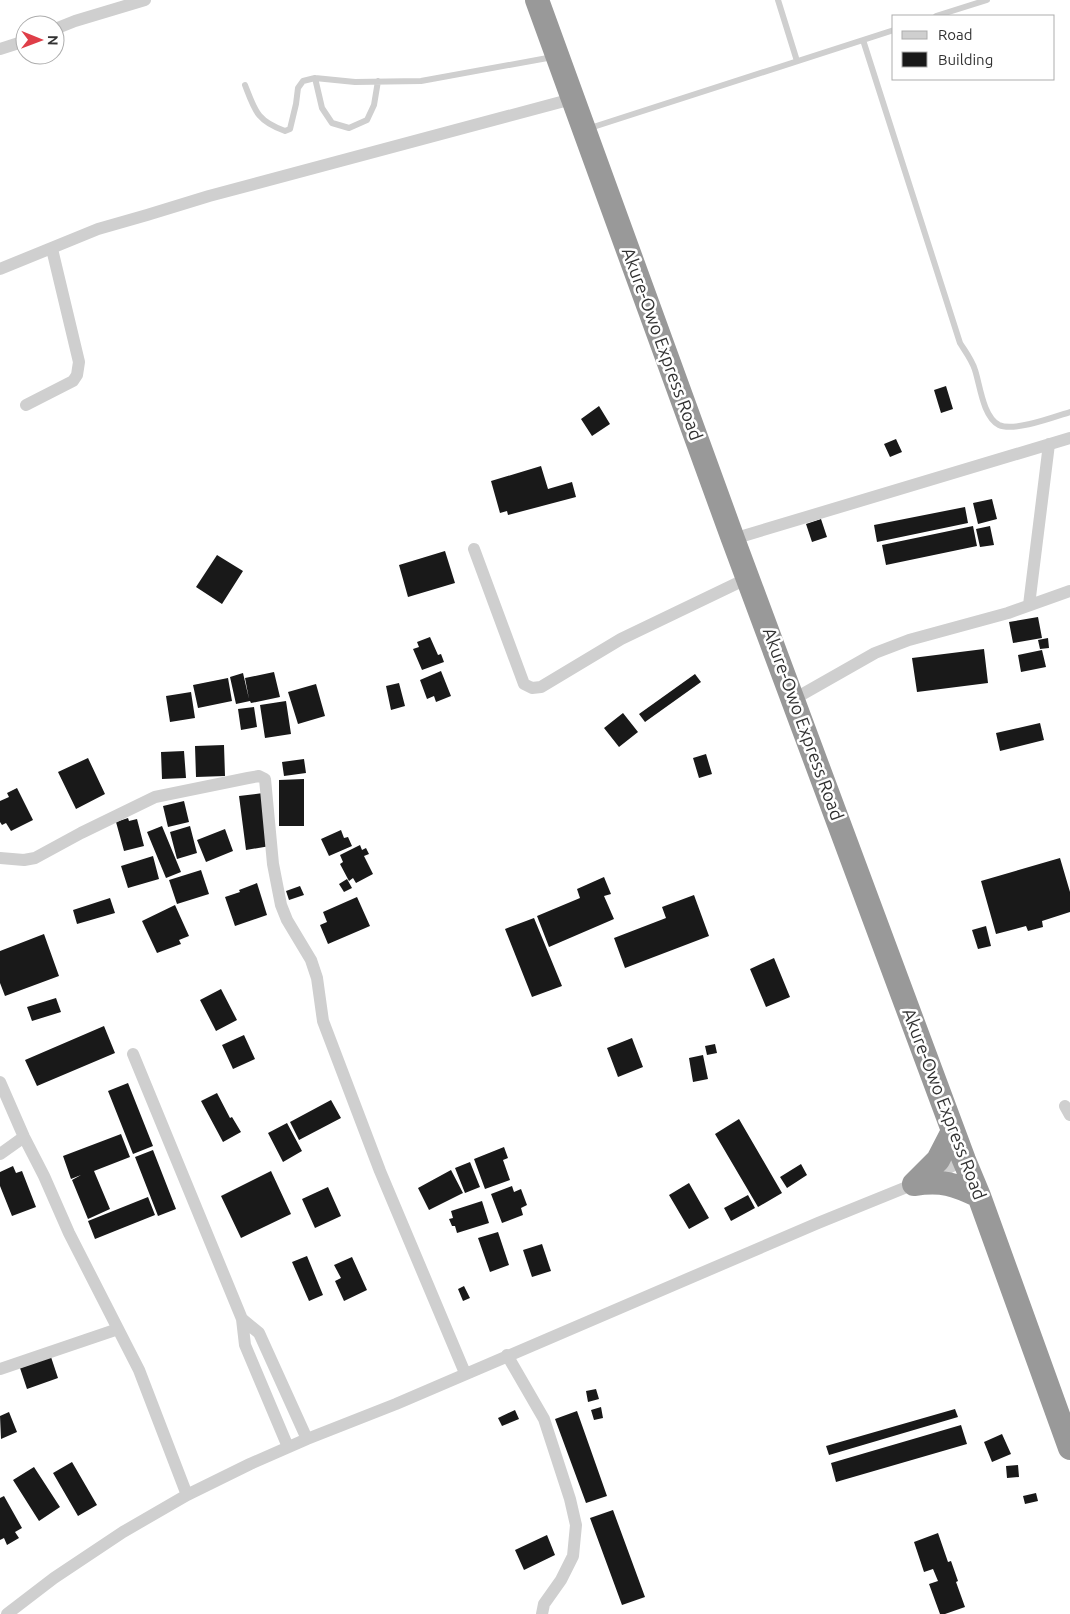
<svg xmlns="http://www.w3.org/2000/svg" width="1070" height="1614" viewBox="0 0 1070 1614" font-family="Ubuntu,sans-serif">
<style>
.building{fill:#191919}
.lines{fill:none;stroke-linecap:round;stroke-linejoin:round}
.lane{stroke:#cfcfcf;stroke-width:6}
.street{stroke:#cfcfcf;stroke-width:12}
.highway{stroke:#999;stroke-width:24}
.labels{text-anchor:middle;stroke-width:5;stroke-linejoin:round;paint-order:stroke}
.street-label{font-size:18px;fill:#323232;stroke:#fff}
</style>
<rect width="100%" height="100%" fill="#fff"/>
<!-- building -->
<path class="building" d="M946,386l7,23 -12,4 -7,-23z
M599,406l11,18 -18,12 -11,-17z
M896,439l6,13 -12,5 -6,-13z
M541,466l7,23 24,-7 4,15 -68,18 -1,-4 -7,2 -9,-32z
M992,499l5,20 -19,5 -5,-21z
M965,507l3,16 -91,19 -3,-17z
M821,519l6,18 -15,5 -6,-18z
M973,526l4,20 -91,19 -4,-20z
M990,526l4,19 -14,2 -4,-18z
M445,551l10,32 -47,14 -9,-32z
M217,555l26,16 -21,33 -26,-17z
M1038,617l4,21 -29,5 -4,-21z
M430,637l8,18 3,-1 3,8 -22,8 -9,-21 6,-2 -2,-5z
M1048,638l1,10 -9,1 -2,-9z
M984,649l4,34 -71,9 -5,-34z
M1042,650l4,17 -25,5 -3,-17z
M441,671l10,25 -15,6 -2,-6 -7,3 -7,-19z
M274,672l6,25 -29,6 -1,-2 -14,3 -6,-27 13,-4 6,26 -4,-21z
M695,674l6,8 -56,40 -6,-8z
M228,678l4,23 -34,7 -5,-23z
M399,683l6,23 -14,4 -5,-24z
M316,684l9,32 -27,8 -10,-32z
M191,692l4,26 -25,4 -4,-26z
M286,701l5,33 -26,4 -5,-33z
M254,707l3,20 -16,3 -3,-21z
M623,713l15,19 -19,15 -15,-19z
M1040,723l4,17 -44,11 -4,-18z
M224,745l1,31 -29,1 -1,-31z
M184,751l2,27 -24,1 -1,-27z
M706,754l6,20 -13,4 -6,-20z
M88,758l17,36 -29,15 -18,-37z
M304,759l2,14 -22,3 -2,-14z
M304,779v47h-25v-46z
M17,788l16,32 -22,11 -5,-8 -4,2 -2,-3v-21l9,-4 -2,-4z
M263,793l7,53 -24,4 -7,-54z
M184,801l5,21 -21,5 -5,-21z
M128,818l1,3 8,-2 7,27 -20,5 -8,-29z
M162,826l19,46 -15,6 -19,-46z
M190,826l7,27 -20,6 -7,-27z
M225,829l8,22 -27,11 -9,-22z
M341,830l3,8 4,-1 4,9 -23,10 -8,-17z
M360,845l2,5 4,-2 3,6 -5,2 9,18 -17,9 -3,-5 -4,3 -9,-17 3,-2 -3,-7z
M153,856l6,23 -31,9 -7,-22z
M1060,858l10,34v20l-28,9 1,6 -15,4 -2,-5 -30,8 -15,-53z
M201,870l8,24 -32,10 -8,-24z
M604,877l7,17 -7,2 10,23 -65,28 -12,-31 43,-18 -3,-9z
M347,879l5,9 -8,4 -5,-8z
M257,883l10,32 -32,11 -10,-29 15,-5 -1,-2z
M300,886l4,9 -15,5 -3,-9z
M694,895l15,41 -84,32 -11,-30 52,-20 -4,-11z
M357,897l13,29 -42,18 -8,-19 7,-3 -4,-10z
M110,898l5,15 -38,11 -4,-14z
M175,905l14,31 -10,4 2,4 -24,9 -15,-32z
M534,918l28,68 -30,11 -27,-68z
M986,926l5,20 -13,3 -6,-19z
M44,934l15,42 -54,20 -5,-13v-32z
M774,958l16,39 -24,10 -16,-38z
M221,989l16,31 -21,11 -16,-31z
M56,998l5,14 -29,9 -5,-14z
M104,1026l11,27 -78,33 -12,-26z
M244,1035l11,24 -22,10 -11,-24z
M632,1038l11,29 -25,10 -11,-29z
M715,1044l2,9 -10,2 -2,-9z
M703,1055l5,24 -15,3 -4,-24z
M128,1083l25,63 -20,8 -25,-63z
M217,1093l13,25 2,-1 9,15 -18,10 -22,-41z
M331,1100l10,18 -42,22 -9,-18z
M739,1119l43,74 -24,14 -43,-73z
M287,1123l15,28 -19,11 -15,-29z
M121,1134l9,23 -36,14 16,38 -22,10 -16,-39 9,-5 -10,4 -8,-23z
M504,1147l4,11 -5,2 7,20 -25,9 -11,-30z
M153,1150l23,59 -18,7 -23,-59z
M470,1162l10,25 -15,6 -10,-25z
M801,1164l6,11 -20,13 -7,-11z
M13,1166l3,7 6,-2 14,36 -24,9 -12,-30v-14z
M451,1170l12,23 -34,17 -11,-22z
M271,1171l20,43 -50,24 -20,-42z
M689,1183l20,35 -20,11 -20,-34z
M512,1186l2,6 7,-3 6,16 -6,3 2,7 -21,8 -11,-29z
M328,1187l13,29 -26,12 -13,-29z
M748,1195l7,13 -24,13 -7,-13z
M148,1197l7,18 -60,24 -7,-18z
M482,1201l7,22 -32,10 -2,-7h-3l-3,-7 4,-1 -2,-7z
M498,1232l11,33 -19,7 -12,-34z
M542,1244l9,27 -19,6 -9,-27z
M307,1256l16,39 -14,6 -17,-39z
M352,1257l15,33 -23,11 -9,-20 6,-3 -7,-13z
M464,1286l6,12 -7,3 -5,-12z
M51,1357l7,21 -31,11 -7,-21z
M596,1389l3,10 -11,3 -2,-11z
M601,1407l2,11 -9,2 -3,-10z
M955,1409l3,8 -129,38 -3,-9z
M515,1410l4,9 -17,7 -4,-8z
M577,1411l30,85 -21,7 -31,-84z
M9,1412l8,20 -16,7 -1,-23z
M961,1425l6,19 -131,38 -5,-19z
M1002,1434l9,20 -19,8 -8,-20z
M72,1462l25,43 -19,11 -25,-43z
M1018,1465l1,12 -12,1 -1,-12z
M34,1467l26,40 -21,14 -26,-41z
M1036,1493l2,8 -13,3 -2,-8z
M4,1496l18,32 -7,4 4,6 -12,7 -3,-7 -4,2v-42z
M613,1510l32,87 -23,8 -32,-87z
M938,1533l10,29 3,-1 7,20 -2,1 9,25 -20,7h-5l-11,-30 9,-3 -5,-12 -9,3 -10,-30z
M547,1535l8,20 -31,15 -9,-20z"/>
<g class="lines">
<!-- lane -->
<path class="lane" d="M778,0l19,61
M936,16l51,-16
M863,40l97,303c5,8 12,17 15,27 5,15 8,47 24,55 15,7 55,-8 71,-13
M315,78l7,30 10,15 17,5 18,-8 7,-15 4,-24
M245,85c10,26 12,36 40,46l5,-2 6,-25 2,-16 5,-7 12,-3 40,4 66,-1 132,-24
M587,129l307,-99"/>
<!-- street -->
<path class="street" d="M55,29l20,-8 70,-21
M0,49l25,-8
M0,269l98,-40 49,-14 62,-19 363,-97
M26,405l47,-24 4,-6 2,-13 -27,-113
M733,539l337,-101
M474,549l50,135 8,4 9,-1 80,-48 127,-61
M1029,605l20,-161
M794,699l81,-46 34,-13 99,-27 62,-22
M0,858l24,2 11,-2 46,-25 74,-36 93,-19 11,-2 6,3 8,85 8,41 6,15 24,40 6,18 6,43 57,150 85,202
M133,1054l109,265 3,26 43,102
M0,1082l24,55 20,39 25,57 70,137 48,125
M1065,1106l5,9
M0,1154l24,-17
M242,1319l17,14 48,106
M507,1355l37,64 26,80 6,26 -3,31 -12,24 -17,24 -2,10
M0,1369l118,-40
M7,1614l47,-36 69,-46 64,-37 63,-31 57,-25 89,-35 422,-181 111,-45 35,-18"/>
<!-- highway -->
<path class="highway" d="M537,0l196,539 231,621 15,36 91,252
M914,1184c28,-4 40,0 65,12
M914,1184l24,-24 15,-29"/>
</g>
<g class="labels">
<!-- street labels -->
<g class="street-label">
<text transform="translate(662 344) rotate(70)" y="6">Akure-Owo Express Road</text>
<text transform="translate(803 724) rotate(70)" y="6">Akure-Owo Express Road</text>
<text transform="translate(944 1104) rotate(69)" y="6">Akure-Owo Express Road</text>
</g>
</g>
<!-- legend -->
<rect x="892" y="15" width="162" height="65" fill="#ffffff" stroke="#adadad"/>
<rect x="902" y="31" width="25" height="8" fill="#cfcfcf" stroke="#adadad"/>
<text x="938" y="40" font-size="15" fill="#323232">Road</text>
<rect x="902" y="52" width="25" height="15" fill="#191919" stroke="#adadad"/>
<text x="938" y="65" font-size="15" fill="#323232">Building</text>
<!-- north arrow -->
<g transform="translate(40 40) rotate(91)"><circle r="24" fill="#ffffff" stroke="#adadad"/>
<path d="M0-4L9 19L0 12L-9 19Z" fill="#df3e48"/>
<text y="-8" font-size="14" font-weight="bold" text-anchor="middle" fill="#323232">N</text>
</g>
</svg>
